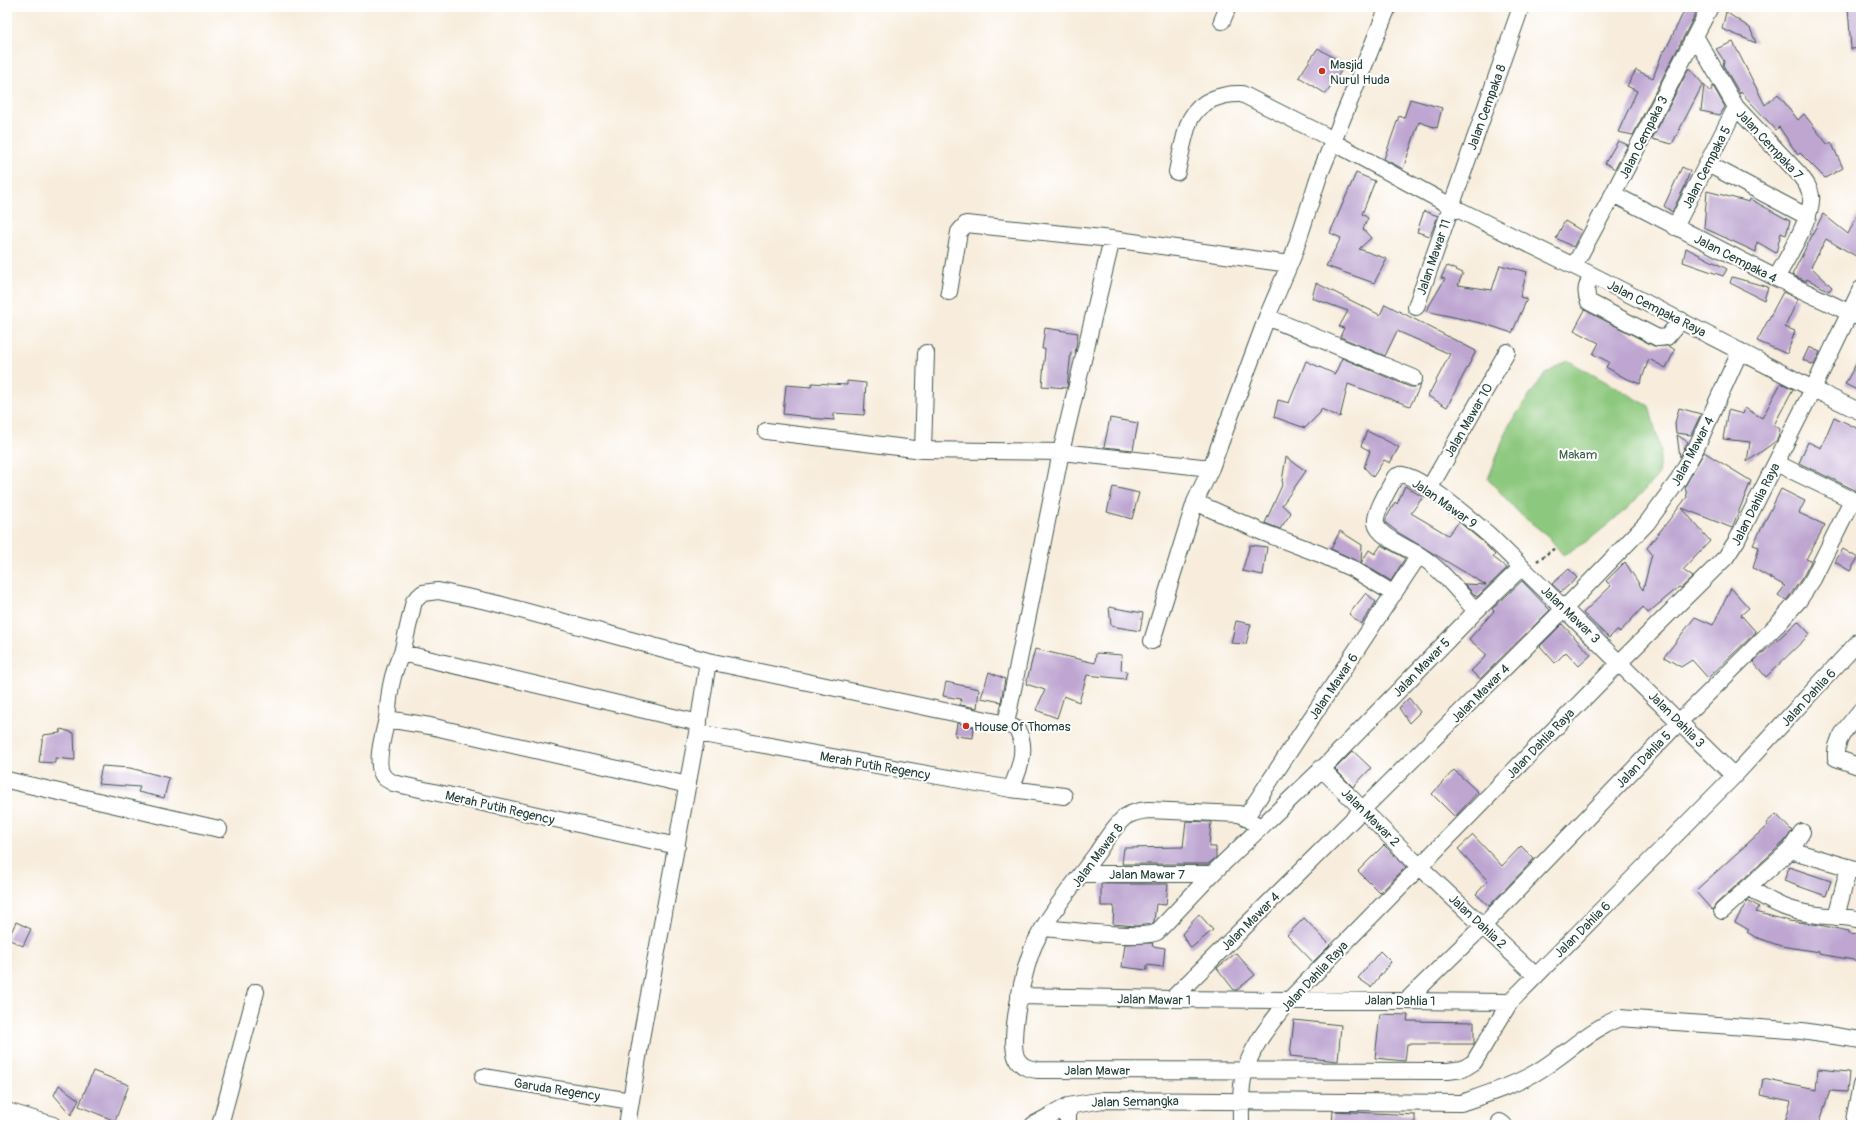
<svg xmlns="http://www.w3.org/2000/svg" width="1868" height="1132" viewBox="0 0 1868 1132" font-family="Pangolin,sans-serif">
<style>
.green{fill:#8cc87d;stroke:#568258}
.building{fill:#bea6d1}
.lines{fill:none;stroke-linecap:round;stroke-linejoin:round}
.minor-casing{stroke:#40574d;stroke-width:18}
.path{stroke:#40574d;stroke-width:2.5;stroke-dasharray:3 3;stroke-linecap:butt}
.minor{stroke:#fff;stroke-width:16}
.poi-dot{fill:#c8321e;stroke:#fff;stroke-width:1.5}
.labels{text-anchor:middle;stroke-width:4;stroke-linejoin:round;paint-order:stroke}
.poi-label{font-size:13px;fill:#1f3d34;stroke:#fff;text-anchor:start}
.street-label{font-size:13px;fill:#1f3d34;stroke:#fff}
.park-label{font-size:13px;fill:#3a6046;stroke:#fff}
</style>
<rect width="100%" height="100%" fill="#fff"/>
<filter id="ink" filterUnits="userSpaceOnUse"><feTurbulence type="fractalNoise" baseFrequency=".025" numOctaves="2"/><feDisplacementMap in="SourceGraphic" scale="8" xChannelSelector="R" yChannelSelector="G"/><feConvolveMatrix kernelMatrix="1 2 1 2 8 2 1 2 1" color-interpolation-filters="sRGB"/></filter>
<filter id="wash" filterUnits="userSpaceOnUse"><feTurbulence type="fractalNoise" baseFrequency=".012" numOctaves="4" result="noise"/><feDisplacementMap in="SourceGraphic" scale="16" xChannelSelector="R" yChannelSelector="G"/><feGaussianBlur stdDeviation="0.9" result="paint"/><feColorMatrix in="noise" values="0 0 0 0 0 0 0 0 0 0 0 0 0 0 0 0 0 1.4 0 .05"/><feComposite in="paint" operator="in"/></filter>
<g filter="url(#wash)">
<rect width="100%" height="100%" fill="#f8eddd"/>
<!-- green -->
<path class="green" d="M1567,360l82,46 12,45 -3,24 -29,32 -40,33 -26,15 -15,-19 -27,-21 -33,-36 21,-54 35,-50z"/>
<g id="blocks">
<!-- building -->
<path class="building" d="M1686,7h13l-66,128 -15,-3 19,-41 -10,-5 9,-16 17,8 10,-27h2z
M1848,7l13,1v40l-10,1z
M1726,12l24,16 6,15 -34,-14z
M1733,42l32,63 13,-11 20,26 6,-6 24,31 3,-3 12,26 -18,10 -25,-25 -2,2 -19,-28 -3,3 -35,-38 -1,2 -17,-29 1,-4 -8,-12z
M1318,48l27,17 -19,29 -27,-17z
M1689,68l14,16 -31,60 -20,-5z
M1704,85l6,7 3,-6 12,21 -5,8 -19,-4z
M1410,99l32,9 -5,20 -18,-6 -16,47 -19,-10 15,-43 5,2z
M1618,141l10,4 -13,24 -10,-6z
M1682,167l8,4 -6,17 -12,24 -8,-6z
M1356,173l19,8 -13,33 6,4 -5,11 8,9 -12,11 28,10 -13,24 -48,-17 15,-28 -11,-5z
M1707,191l42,11 1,-3 40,22 -4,14 -5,-2 -5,20 -19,-11 -1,10 -52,-24z
M1861,208v51l-35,-20 -15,28 21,20 -3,4 -22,-12 -1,2 -14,-6 31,-61 25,20z
M1424,211l14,5 -8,20 -13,-4z
M1565,221l17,10 -9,16 -17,-9z
M1686,248l41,21 -4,7 -40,-14z
M1500,265l27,7 -7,25 7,2 -15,34 -27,-9 -59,-13 19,-32 -4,-1 6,-12 16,7 -5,12 34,5z
M1732,277l36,10 -4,13 -34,-17z
M1316,283l64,32 5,-11 91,47 -29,56 -19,-11 22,-42 -53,-23 -12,25 -45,-19 4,-9 -5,-1 9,-16 -36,-13z
M1783,292l15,7 -13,28 10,4 -8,23 -30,-13z
M1585,310l69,36h15l6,4 -9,18 -17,-9 -9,25 -17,-7 -17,-10 3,-5 -16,-8 6,-11 -25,-13z
M1045,328l33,5 -3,20 -4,-1 -4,36 -25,-2 3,-37h-3z
M1809,347l11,5 -6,13 -11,-5z
M1861,355v37l-16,-8z
M1342,358l68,29h6l5,-2 -11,21 -62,-22 -8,33 -19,-8 -1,4 -15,15 -31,-11 4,-17 11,3 17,-42 29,13z
M847,381l19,2 -2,32 -30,-2v7l-24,-2v-1l-27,-3 3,-29 25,2 1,-4 35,2z
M1781,383l12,6 -19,36 6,4 -2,9 -2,3 -29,21 3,-20 -27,-3 5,-29 15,4 2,-6 17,10z
M1679,408l22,6 -10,21 -15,-2 -1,-10z
M1834,417l27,13v63l-62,-30 9,-21 13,6z
M1110,418l28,5 -5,27 -29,-3z
M1367,431l32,16 -9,16 -6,-3 -11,17 -9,-10 6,-16 -9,-5z
M1677,435l11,7 -8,15z
M1704,452l47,29 -19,47 -50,-20 28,33 -27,29 10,7 -12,11 -2,-1 -31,26 -5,-6 -24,26 -2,-3 -8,8 -26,-25 28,-27 -5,-5 19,-19 18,28 9,-36 -5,-6 40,-51 -2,-11z
M1286,457l20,14 -24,34 9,8 -11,16 -15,-6 18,-40 -1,-2z
M1405,486l18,11 -12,16 37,22 11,-13 24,20 12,13 -2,2 14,11 -30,29 -13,-13 22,1 -87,-52 -13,-10v-4l9,-17 2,2z
M1113,487l26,6 -7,26 -25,-7z
M1781,489l24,12 -6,12 26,12 -19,34 5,2 -7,14 -18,26 -8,-6 7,-9 -32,-18 6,-21 -6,-2z
M1340,531l22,14 -1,18 -30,-14z
M1250,545l17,2 -4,28 -21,-4z
M1381,545l24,13 -14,23 -30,-18 8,-13 6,4z
M1843,549l15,9 -8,13 -15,-9z
M1569,569l8,9 -16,14 -9,-8z
M1522,581l28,29 -70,69 -9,-8 16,-16 -18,-16 25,-28 -2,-2z
M1731,588l18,20 -8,7 15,17 -48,46 -16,-18 -11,7 -17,-10 31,-40 18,8z
M1366,593l10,9 -15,22 -12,-10z
M1109,607l34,6 -3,18 -29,-5z
M1236,621l15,3 -5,20 -15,-1z
M1798,621l12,13 -44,43 -13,-15z
M1562,624l29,31 -12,11 -13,-14 -11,11 -15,-17z
M1035,649l60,14 1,-10 26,2 -1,15 6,1 -2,8 -38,-4 -8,27 -15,-6 -7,22 -21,-8 9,-20 -19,-6z
M989,672l16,7 -4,23 -20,-4z
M946,682l33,7 -2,19 -17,-3 1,-6 -18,-3z
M1409,698l11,14 -11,11 -10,-15z
M957,723l17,4 -1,11 -18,-2z
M61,729l13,4 1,27 -20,-2v5l-16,-1 4,-27 17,-2z
M1353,751l18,17 -18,19 -18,-18z
M102,766l28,2 39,10 -5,20 -26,-6 2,-5 -42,-3z
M1454,770l24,22 -23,25 -23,-23z
M1776,814l16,17 -7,10 -69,63 -4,6 -17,-19 73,-66 -2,-2z
M1186,821l25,1 -2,25h7v11l-8,6h-86l2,-16 59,-1z
M1473,835l29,31 19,-20 13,13 -45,47 -13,-12 12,-13 -30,-32z
M1384,845l22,22 -26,26 -22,-22z
M1789,867l42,14 -5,15 -42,-15z
M1101,884h67l-2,21 -10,-1 -2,17 -2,3 -16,2 -23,-2 1,-18h-13z
M1748,900l11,7 -3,5 33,9 30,4 30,6v3l12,1 -1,26 -41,-7v-2l-38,-6 -26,-9 -8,-5 2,-2 -14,-8z
M1199,914l14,16 -22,18 -9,-14z
M1304,918l26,27 -17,17 -26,-27z
M16,922l15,7 -8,17 -15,-7z
M1153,943l-1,3 13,2 -2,19 -16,-2v5l-25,-3 3,-23z
M1380,951l11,11 -20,25 -13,-9z
M1236,953l19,22 -18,15h-3l-17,-22z
M1380,1014l28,1 -1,6 67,1v22h-67l-2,17 -30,-3z
M1294,1020l47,5 -3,36 -48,-5z
M1818,1069l31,3 -2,20 -17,-1 -12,34h-34l7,-24 -31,-6 3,-16 53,11z
M93,1071l36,14 -14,36 -36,-15z
M59,1085l20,15 -8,15 -17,-20z
M1333,1111l82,4v9l-83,1z"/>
</g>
</g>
<g filter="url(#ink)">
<use href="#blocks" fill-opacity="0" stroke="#40574d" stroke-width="1"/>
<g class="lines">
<!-- minor casing -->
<g class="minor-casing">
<path id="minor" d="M1222,21l6,-14
M1695,36l41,71 63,67c5,7 11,13 12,22 3,19 -25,64 -35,82
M1708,164l100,53
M1177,172c3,-14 8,-43 14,-54 10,-18 32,-25 51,-24l82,41 9,7 118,64 141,69 221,114 48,23
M1613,194l163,84 85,40
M1675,227l61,-120
M1574,266l39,-72 97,-187
M1592,275c-5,10 -8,16 -3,27l69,36 9,-1 14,-17
M949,292l10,-60 7,-8 146,15 177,25
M1416,307l105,-300
M1267,317l147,61
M766,431l157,19 138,2 150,16
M923,450l3,-97
M1776,463l85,41
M1429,489l78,-137
M1195,502l67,30 58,22 33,15 41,25
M1476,611c-18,-20 -35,-42 -57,-56 -11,-7 -41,-18 -43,-32 -2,-10 14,-36 19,-46 3,-1 5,-3 8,-2 22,4 68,45 86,60l245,241
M1152,641l43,-139 16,-34 56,-151 26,-61 26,-80 69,-169
M708,661l-11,72 314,56 53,7
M1861,710c-11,14 -27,29 -25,48l25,9
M387,719c2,-24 4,-45 15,-66
M699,723l-297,-70 12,-52 9,-8 15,-2 53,11 217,59 298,63c4,2 9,3 11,6 12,18 1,42 -6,59
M1006,724l55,-272 51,-213
M1321,768l99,99 116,109
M7,780l212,49
M1246,817l173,-262
M1259,827l-13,-10 -7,-3 -91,-4c-9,1 -15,2 -23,7 -11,9 -20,24 -28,36 -20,27 -48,61 -62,90 -10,20 -28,97 -18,116 5,8 12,10 21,11l410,1 15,-2 11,-7 36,-60 224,-226 127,-137
M677,846l-284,-63c-2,-2 -6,-3 -8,-5 -12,-10 -1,-46 2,-59l43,7 258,59
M1790,850l71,21
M1082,874h130
M1750,887c20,17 42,25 68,28 14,2 29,1 43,5
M1722,911l68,-61 12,-18
M1836,917l13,-50
M1044,928c21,2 99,12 113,4l55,-58 115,-110 149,-153 46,-44
M1019,996l153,3 338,3
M1172,999l392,-390 83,-86 30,-41 19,-34 44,-97
M1407,1000l76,-74 197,-205 98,-97 21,-24 14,-21 39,-79
M483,1077l148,24
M1068,1106v19
M7,1111l46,14
M1500,1122l4,3
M220,1125l36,-133
M627,1125l15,-92 55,-300
M1033,1125l35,-19 35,-6 358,3c26,-9 51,-17 74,-30 31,-18 50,-41 84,-55l183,13 59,9
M1241,1125c0,-15 -1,-31 2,-46 6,-31 28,-56 47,-80l330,-337 106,-105 11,-17 76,-151 48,-100
M1853,1125l8,-40"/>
</g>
<!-- path -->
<path class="path" d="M1537,561l18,-13"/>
<!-- minor -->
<use href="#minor" class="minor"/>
</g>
</g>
<!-- markers -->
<g class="poi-dot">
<circle cx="1322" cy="71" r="4"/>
<circle cx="966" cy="726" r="4"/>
</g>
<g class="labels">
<!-- poi labels -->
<g class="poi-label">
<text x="1330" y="69">Masjid<tspan x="1330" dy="15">Nurul Huda</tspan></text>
<text x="974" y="731">House Of Thomas</text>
</g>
<!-- street labels -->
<g class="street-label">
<text transform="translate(1486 107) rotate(-70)" y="5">Jalan Cempaka 8</text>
<text transform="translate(1643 137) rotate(-63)" y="5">Jalan Cempaka 3</text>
<text transform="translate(1770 144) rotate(47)" y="5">Jalan Cempaka 7</text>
<text transform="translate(1706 167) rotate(-63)" y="5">Jalan Cempaka 5</text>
<text transform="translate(1433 257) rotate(-71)" y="5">Jalan Mawar 11</text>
<text transform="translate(1736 258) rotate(27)" y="5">Jalan Cempaka 4</text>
<text transform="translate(1657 308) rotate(27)" y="5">Jalan Cempaka Raya</text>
<text transform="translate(1468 420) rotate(-60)" y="5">Jalan Mawar 10</text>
<text transform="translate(1692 451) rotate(-62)" y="5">Jalan Mawar 4</text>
<text transform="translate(1445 503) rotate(35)" y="5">Jalan Mawar 9</text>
<text transform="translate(1755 504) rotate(-63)" y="5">Jalan Dahlia Raya</text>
<text transform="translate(1571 614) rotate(44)" y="5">Jalan Mawar 3</text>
<text transform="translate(1421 667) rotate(-46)" y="5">Jalan Mawar 5</text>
<text transform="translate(1333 686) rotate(-56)" y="5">Jalan Mawar 6</text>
<text transform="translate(1480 693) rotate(-45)" y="5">Jalan Mawar 4</text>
<text transform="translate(1808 697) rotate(-47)" y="5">Jalan Dahlia 6</text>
<text transform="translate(1677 719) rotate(45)" y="5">Jalan Dahlia 3</text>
<text transform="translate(1540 743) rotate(-46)" y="5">Jalan Dahlia Raya</text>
<text transform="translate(1643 759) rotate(-46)" y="5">Jalan Dahlia 5</text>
<text transform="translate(875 765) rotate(10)" y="5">Merah Putih Regency</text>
<text transform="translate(500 807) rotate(13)" y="5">Merah Putih Regency</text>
<text transform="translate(1371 817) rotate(45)" y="5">Jalan Mawar 2</text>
<text transform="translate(1097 855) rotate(-53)" y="5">Jalan Mawar 8</text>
<text x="1147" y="879">Jalan Mawar 7</text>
<text transform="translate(1250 921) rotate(-45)" y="5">Jalan Mawar 4</text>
<text transform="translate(1478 921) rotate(43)" y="5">Jalan Dahlia 2</text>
<text transform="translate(1582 929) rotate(-45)" y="5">Jalan Dahlia 6</text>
<text transform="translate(1314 976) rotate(-47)" y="5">Jalan Dahlia Raya</text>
<text transform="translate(1154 999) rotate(1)" y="5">Jalan Mawar 1</text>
<text transform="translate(1400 1000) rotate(1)" y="5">Jalan Dahlia 1</text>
<text x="1097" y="1075">Jalan Mawar</text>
<text transform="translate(557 1089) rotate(9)" y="5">Garuda Regency</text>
<text transform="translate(1135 1101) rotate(-1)" y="5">Jalan Semangka</text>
</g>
<!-- park labels -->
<g class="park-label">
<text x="1578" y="459">Makam</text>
</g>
</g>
<!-- margin -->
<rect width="1868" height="1132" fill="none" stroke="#fff" stroke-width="24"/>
</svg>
